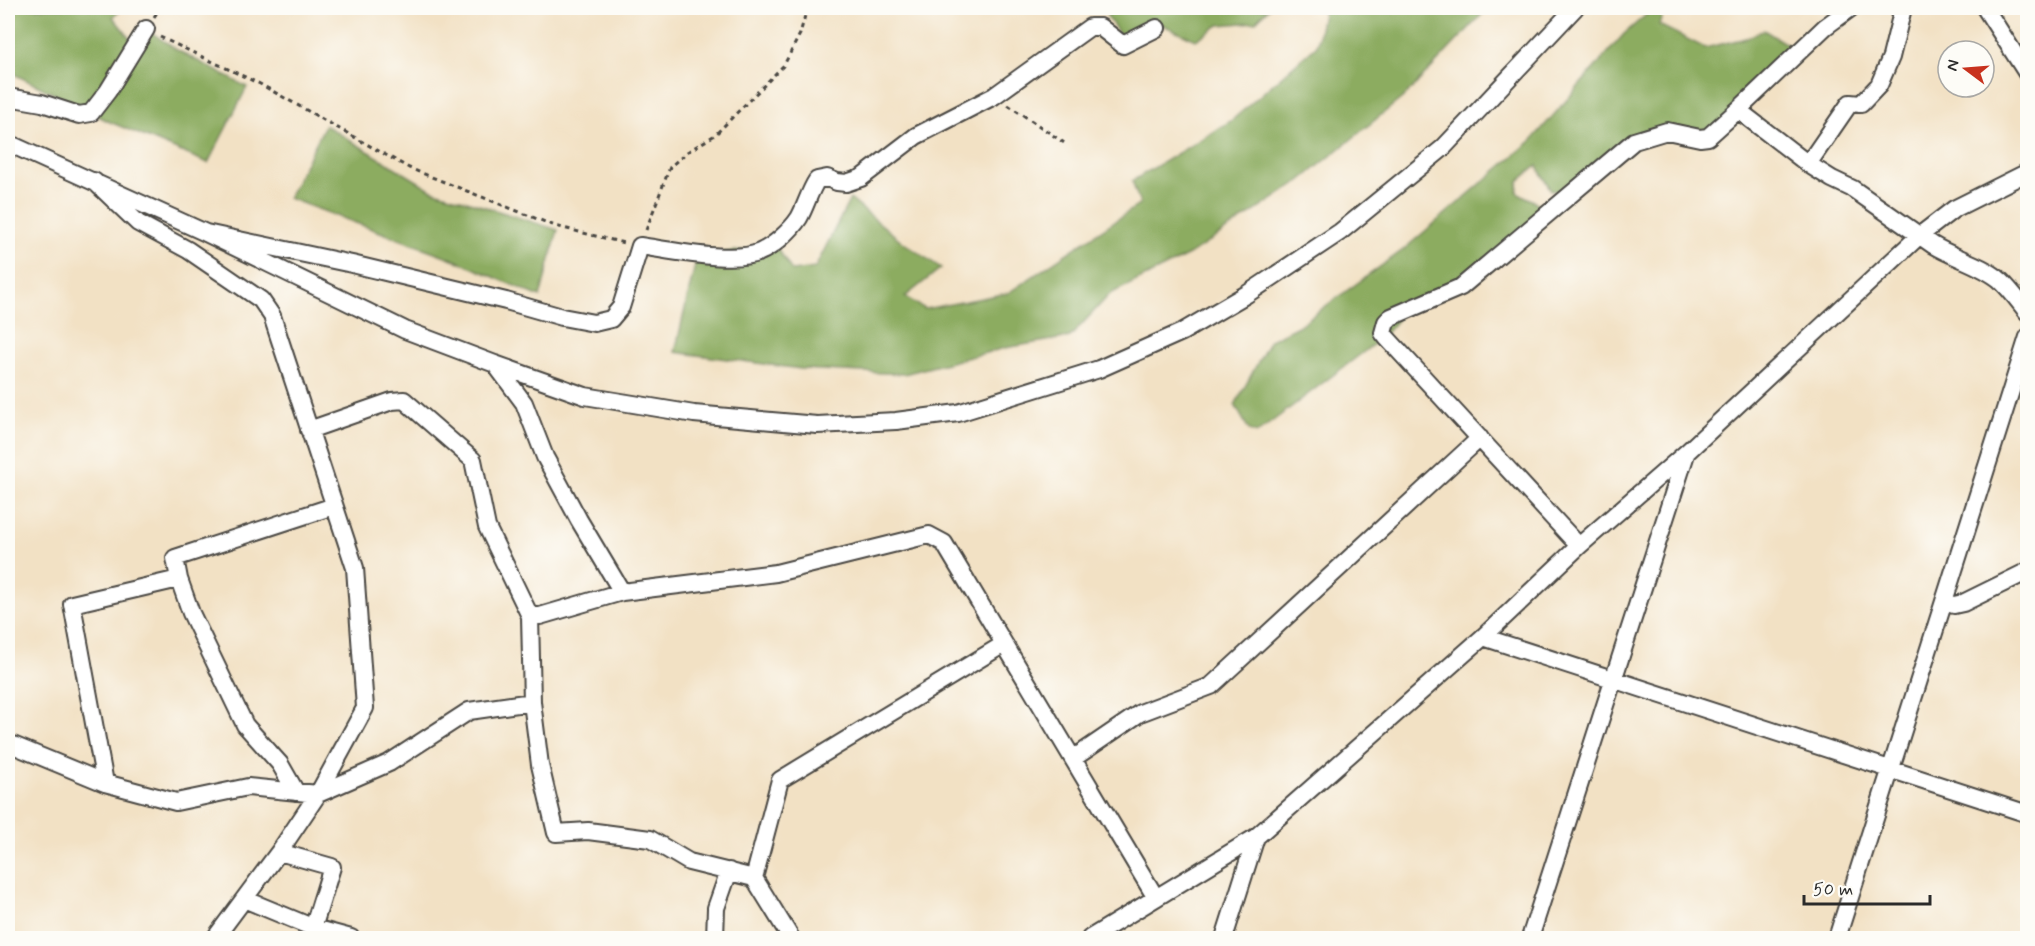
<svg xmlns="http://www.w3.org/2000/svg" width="2035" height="946" viewBox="0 0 2035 946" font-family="Mynerve,sans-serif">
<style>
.forest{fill:#8cac60;stroke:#5c6c46;stroke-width:1.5}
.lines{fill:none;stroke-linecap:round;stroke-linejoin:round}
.street-casing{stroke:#494642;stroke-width:20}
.path{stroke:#494642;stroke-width:3;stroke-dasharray:4.5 4.5;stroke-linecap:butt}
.street{stroke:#fff;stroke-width:16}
</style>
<rect width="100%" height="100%" fill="#fdfcf7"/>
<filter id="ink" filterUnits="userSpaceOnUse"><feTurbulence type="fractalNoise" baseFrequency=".0167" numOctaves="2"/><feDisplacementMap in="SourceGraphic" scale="12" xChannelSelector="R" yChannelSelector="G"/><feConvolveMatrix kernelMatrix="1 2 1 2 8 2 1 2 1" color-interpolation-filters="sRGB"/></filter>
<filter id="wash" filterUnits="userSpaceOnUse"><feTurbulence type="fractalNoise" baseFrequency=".008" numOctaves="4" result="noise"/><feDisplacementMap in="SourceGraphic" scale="24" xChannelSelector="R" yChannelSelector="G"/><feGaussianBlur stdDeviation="1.35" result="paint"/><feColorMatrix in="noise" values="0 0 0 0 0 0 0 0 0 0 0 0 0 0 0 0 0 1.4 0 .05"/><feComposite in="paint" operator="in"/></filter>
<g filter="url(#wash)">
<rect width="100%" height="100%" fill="#f2e1c4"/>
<!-- forest -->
<path class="forest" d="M8,8h116l-11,9 21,26 12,-14 33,22 68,36 -39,76 -98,-41 -102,-51z
M1116,8h153l-14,14 -36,3 -23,15 -33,-15 -40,14 -17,-24z
M1324,8h164l-81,86 -107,87 -111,74 -79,39 -40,43 -65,11 -101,26 -103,-5 -126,-17 22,-96 79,-10 16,25 23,-3 35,-69 54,44 37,25 -36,29 20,12 83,-16 132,-89 -8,-23 99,-60 86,-76z
M1654,8h11l-6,17 46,23 41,-10 18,-8 32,20 -85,85 -56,-6 -85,65 -19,-4 -14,-24 -18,15 -2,11 24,13 1,8 -83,71 -52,24 -25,30 -125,95 -8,-3 -14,-25 35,-65 28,-14 105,-76 129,-110 92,-106z
M325,125l107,65 126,40 -18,67 -92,-40 -160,-59z"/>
</g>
<g filter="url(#ink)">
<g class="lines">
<!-- street casing -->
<g class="street-casing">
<path id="street" d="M1985,8l43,67
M8,97l34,6 37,12 12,-2 17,-22 38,-62
M1738,110l87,-83 26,-19
M8,143l198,90 199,97 90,34 29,39 21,54 34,63 43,72
M1808,164l42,-61 11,1 18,-19 12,-28 12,-49
M94,181l44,42 50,27 73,50 11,16 83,252 10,140 -47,86 -39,58 -64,86
M206,233l146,31 154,37 56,16 32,6 17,-4 10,-12 19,-61c30,4 94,18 120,6 14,-6 31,-22 39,-34 7,-12 10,-26 18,-38l10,-2 10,4 9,1 15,-5 55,-42 78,-40 96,-69h10l23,18 34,-17
M495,364l90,32 109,18 123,11 79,-4 62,-8 141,-44 83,-37 65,-38 93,-62 103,-84 132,-140
M309,430l83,-29 12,-1 69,60 14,67 43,89 2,86 8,63 16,68 32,-2 62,8 39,23 65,16
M1579,546l-192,-208 -4,-5 3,-11 5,-5 70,-30 173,-146 33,-10 33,7 8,-1 30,-27 70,54 24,15 21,10 80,56c21,13 48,19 67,35 11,10 19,22 28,33
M179,579l-107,25 33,179 71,19 72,-15 70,7 71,-31 80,-52 63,-9
M1944,602l10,3 9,-2 65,-32
M530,616h10l82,-24 154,-19 153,-38 15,8 212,355
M1483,637l545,177
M8,743l97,40
M1074,758l66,-45 71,-27 269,-248
M296,792l-16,-28 -35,-39 -54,-112 -12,-34 -4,-21 159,-52
M279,852l53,15 -22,71
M244,899l70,29 37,10
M715,938l1,-30 13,-37
M791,938l-37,-60 26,-98 224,-136
M1090,938l166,-101 227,-200 96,-91 108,-94 232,-216 35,-27 74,-37
M1224,938l32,-101
M1530,938l156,-484
M1837,938l191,-601"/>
</g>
<!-- path -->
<path class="path" d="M154,17l6,-9
M160,37l100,47 149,84 146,58 69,17
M1008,105l58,39
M646,230l24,-63 17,-15 28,-17 69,-70 16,-31 7,-26"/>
<!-- street -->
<use href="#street" class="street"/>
</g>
</g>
<!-- margin -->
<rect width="2035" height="946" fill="none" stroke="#fdfcf7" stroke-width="30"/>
<!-- north arrow -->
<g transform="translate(1966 69) rotate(286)"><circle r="28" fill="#fdfcf7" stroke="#a9a8a5" stroke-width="1.5"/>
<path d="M0-4.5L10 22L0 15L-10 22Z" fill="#c8321e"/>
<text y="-9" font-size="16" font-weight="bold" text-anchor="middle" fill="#2b2b2b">N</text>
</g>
<!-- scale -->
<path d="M1804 895v9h126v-9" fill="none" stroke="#2b2b2b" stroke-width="3"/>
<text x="1813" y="895" font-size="18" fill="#2b2b2b" stroke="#fdfcf7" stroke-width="4.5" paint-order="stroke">50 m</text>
</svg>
